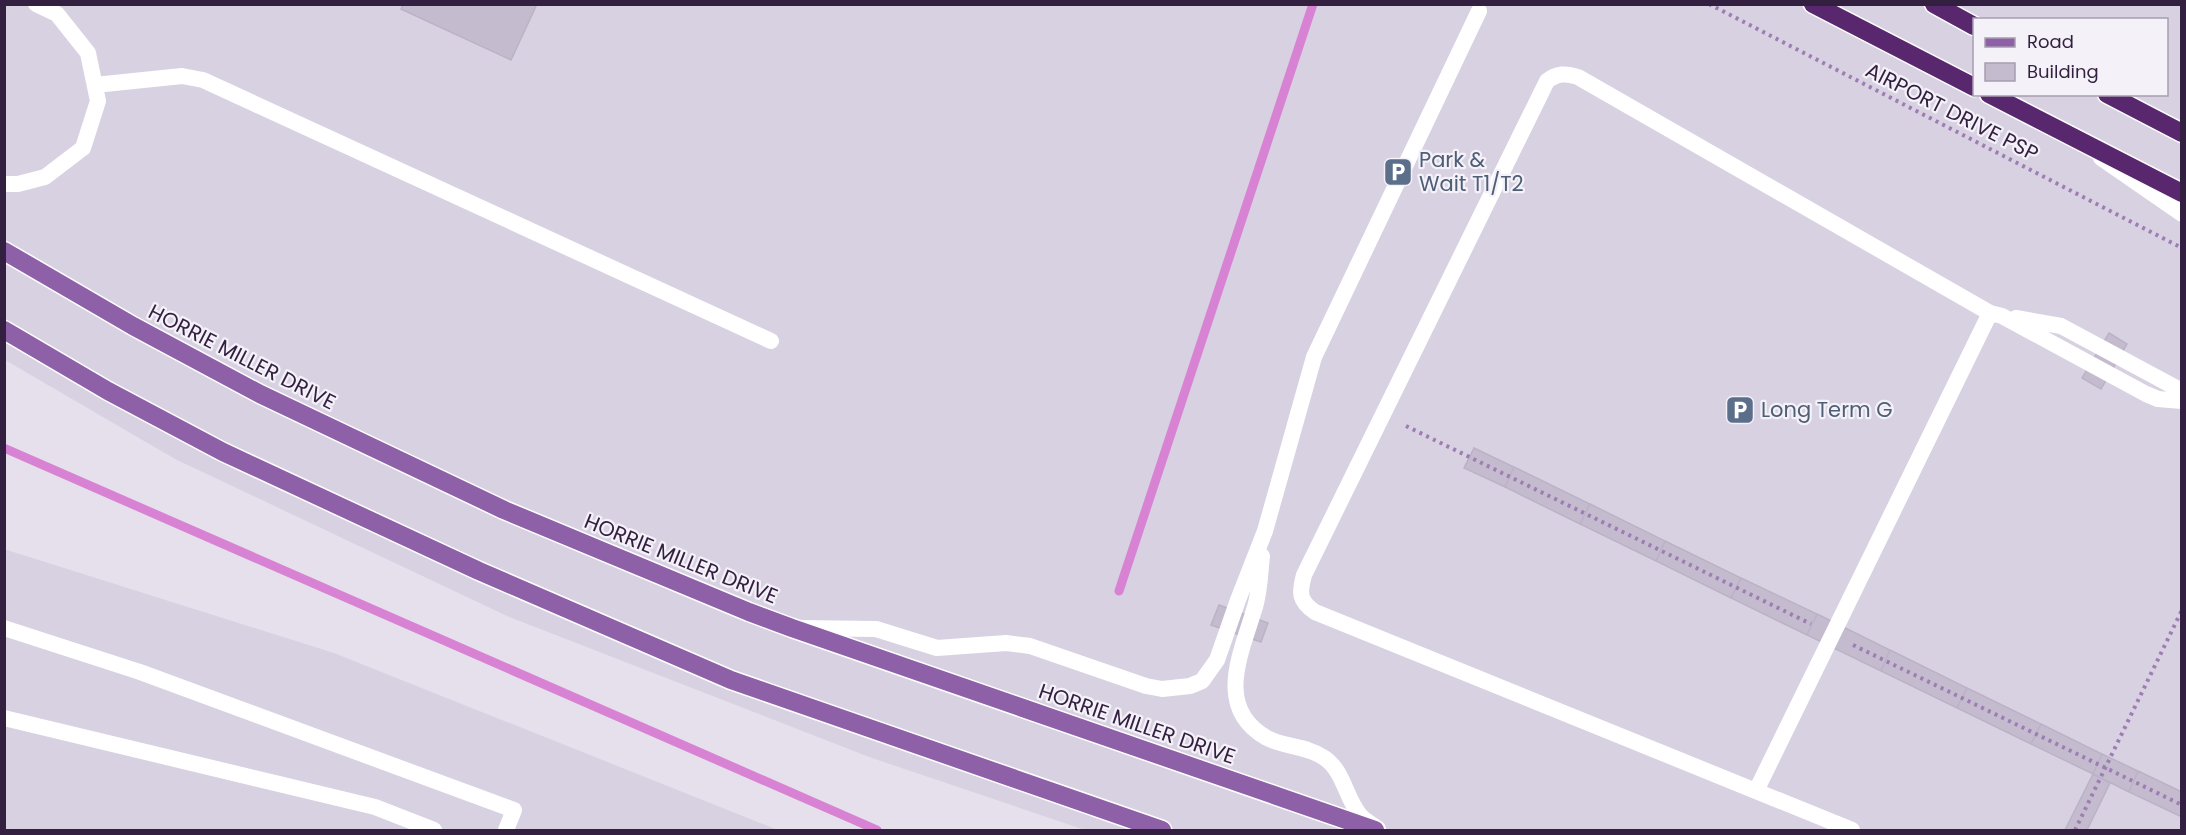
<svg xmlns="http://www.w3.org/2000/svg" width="2186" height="835" viewBox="0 0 2186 835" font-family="Poppins,sans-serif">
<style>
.built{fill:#d8d1e1;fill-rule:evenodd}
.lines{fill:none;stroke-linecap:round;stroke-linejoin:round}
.stream{stroke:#d882d4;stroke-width:9}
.building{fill:#c4bcce;stroke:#bcb2c7;stroke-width:1.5}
.primary-casing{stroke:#fff;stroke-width:21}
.highway-casing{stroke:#fff;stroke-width:21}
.path{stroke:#9d7db4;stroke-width:4;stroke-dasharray:3 4.5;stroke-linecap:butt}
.lane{stroke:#fff;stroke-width:16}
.primary{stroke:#8d60a7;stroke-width:18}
.highway{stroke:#58276e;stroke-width:18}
.labels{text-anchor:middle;stroke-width:4.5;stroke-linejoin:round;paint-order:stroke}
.street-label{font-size:21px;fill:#331f3f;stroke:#f4f1f9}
.service-label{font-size:21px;fill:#4e5e75;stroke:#f4f1f9;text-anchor:start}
</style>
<rect width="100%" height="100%" fill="#e6e0ed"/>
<!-- built -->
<path class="built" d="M5,5h2176v825h-1096l-216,-73 -362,-141 -332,-157 -170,-99zM1974,20h192v74h-192z
M4,549l330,104 444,177h-773z"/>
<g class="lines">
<!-- stream -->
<path class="stream" d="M4,448l873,382
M1119,591l194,-587"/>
</g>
<!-- building -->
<path class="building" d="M403,4h134l-26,56 -110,-51z
M2109,333l18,11 -26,45 -19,-11z
M1474,448l40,19 -9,20 -41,-19z
M1514,467l76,37 -10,20 -75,-37z
M1590,504l75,37 -9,20 -76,-37z
M1665,541l76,37 -10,20 -75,-37z
M1741,578l76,36 -10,21 -76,-37z
M1219,605l49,18 -7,19 -50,-17z
M1817,614l73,36 -9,21 -74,-36z
M1890,650l77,38 -10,20 -76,-37z
M1967,688l74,36 -10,20 -74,-36z
M2041,724l61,30 -9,20 -62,-30z
M2102,754l36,17 -9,21 -36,-18z
M2138,771l44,21v25l-53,-25z
M2093,774l17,9 -23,47h-22z"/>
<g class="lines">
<!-- primary casing -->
<g class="primary-casing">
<path id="primary" d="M4,251l129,75 127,68 244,116 245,102 43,16 583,202
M4,330l104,61 115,61 256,119 252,109 431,150"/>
</g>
<!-- highway casing -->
<g class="highway-casing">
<path id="highway" d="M1813,4l161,83
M1934,4l40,22
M1989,94l193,99
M2107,94l75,39"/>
</g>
<!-- path -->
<path class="path" d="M1709,4l473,244
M1406,426l405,198
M1853,645l329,160
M2075,830l107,-220"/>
<!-- lane -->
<path class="lane" d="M95,85l87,-9 21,4 568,261
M2101,158l81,56
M4,184h14l27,-7 38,-29 15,-47 -10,-48 -31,-39 -21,-10
M2016,318l45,8 121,65
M1262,556c-2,17 -2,37 -8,54 -13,44 -40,98 13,128 17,9 40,8 56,19 21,13 22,40 37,58 4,5 12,9 18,14
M4,628l136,44 374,138 -8,20
M799,628l77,1 61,19 69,-5 24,3 116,40 16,3 28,-3 12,-5 15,-21 21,-60 27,-69 49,-174 165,-346
M4,718l371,89 59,23
M1756,791l234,-478
M1852,830l-537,-218c-16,-11 -16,-19 -11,-37l243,-494c10,-8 19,-8 31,-4l412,236 12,3 144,78 12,5 24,2"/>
<!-- primary -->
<use href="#primary" class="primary"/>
<!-- highway -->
<use href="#highway" class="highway"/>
</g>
<!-- icons -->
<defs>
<g id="parking-square" transform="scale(1.5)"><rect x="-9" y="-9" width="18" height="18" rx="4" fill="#5c6f8a" stroke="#f4f1f9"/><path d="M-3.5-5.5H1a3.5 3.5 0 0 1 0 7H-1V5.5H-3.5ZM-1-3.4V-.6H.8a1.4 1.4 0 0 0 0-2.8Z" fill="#fff"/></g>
</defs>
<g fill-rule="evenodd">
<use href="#parking-square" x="1398" y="172"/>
<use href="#parking-square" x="1740" y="410"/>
</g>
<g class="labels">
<!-- street labels -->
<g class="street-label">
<text transform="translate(1952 112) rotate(27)" y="7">AIRPORT DRIVE PSP</text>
<text transform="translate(242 357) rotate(27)" y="7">HORRIE MILLER DRIVE</text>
<text transform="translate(681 559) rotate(22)" y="7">HORRIE MILLER DRIVE</text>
<text transform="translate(1137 724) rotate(19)" y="7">HORRIE MILLER DRIVE</text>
</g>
<!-- service labels -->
<g class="service-label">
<text x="1419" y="167">Park &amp;<tspan x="1419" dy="24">Wait T1/T2</tspan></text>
<text x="1761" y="417">Long Term G</text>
</g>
</g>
<!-- border -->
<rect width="2186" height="835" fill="none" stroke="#331f3f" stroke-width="12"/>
<!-- legend -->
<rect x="1973" y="18" width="195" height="78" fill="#f4f1f9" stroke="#a79daf" stroke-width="1.5"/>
<rect x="1985" y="38" width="30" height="9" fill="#8d60a7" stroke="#a79daf" stroke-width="1.5"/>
<text x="2027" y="48" font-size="18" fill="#331f3f">Road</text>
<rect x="1985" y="63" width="30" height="18" fill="#c4bcce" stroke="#a79daf" stroke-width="1.5"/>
<text x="2027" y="78" font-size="18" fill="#331f3f">Building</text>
</svg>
